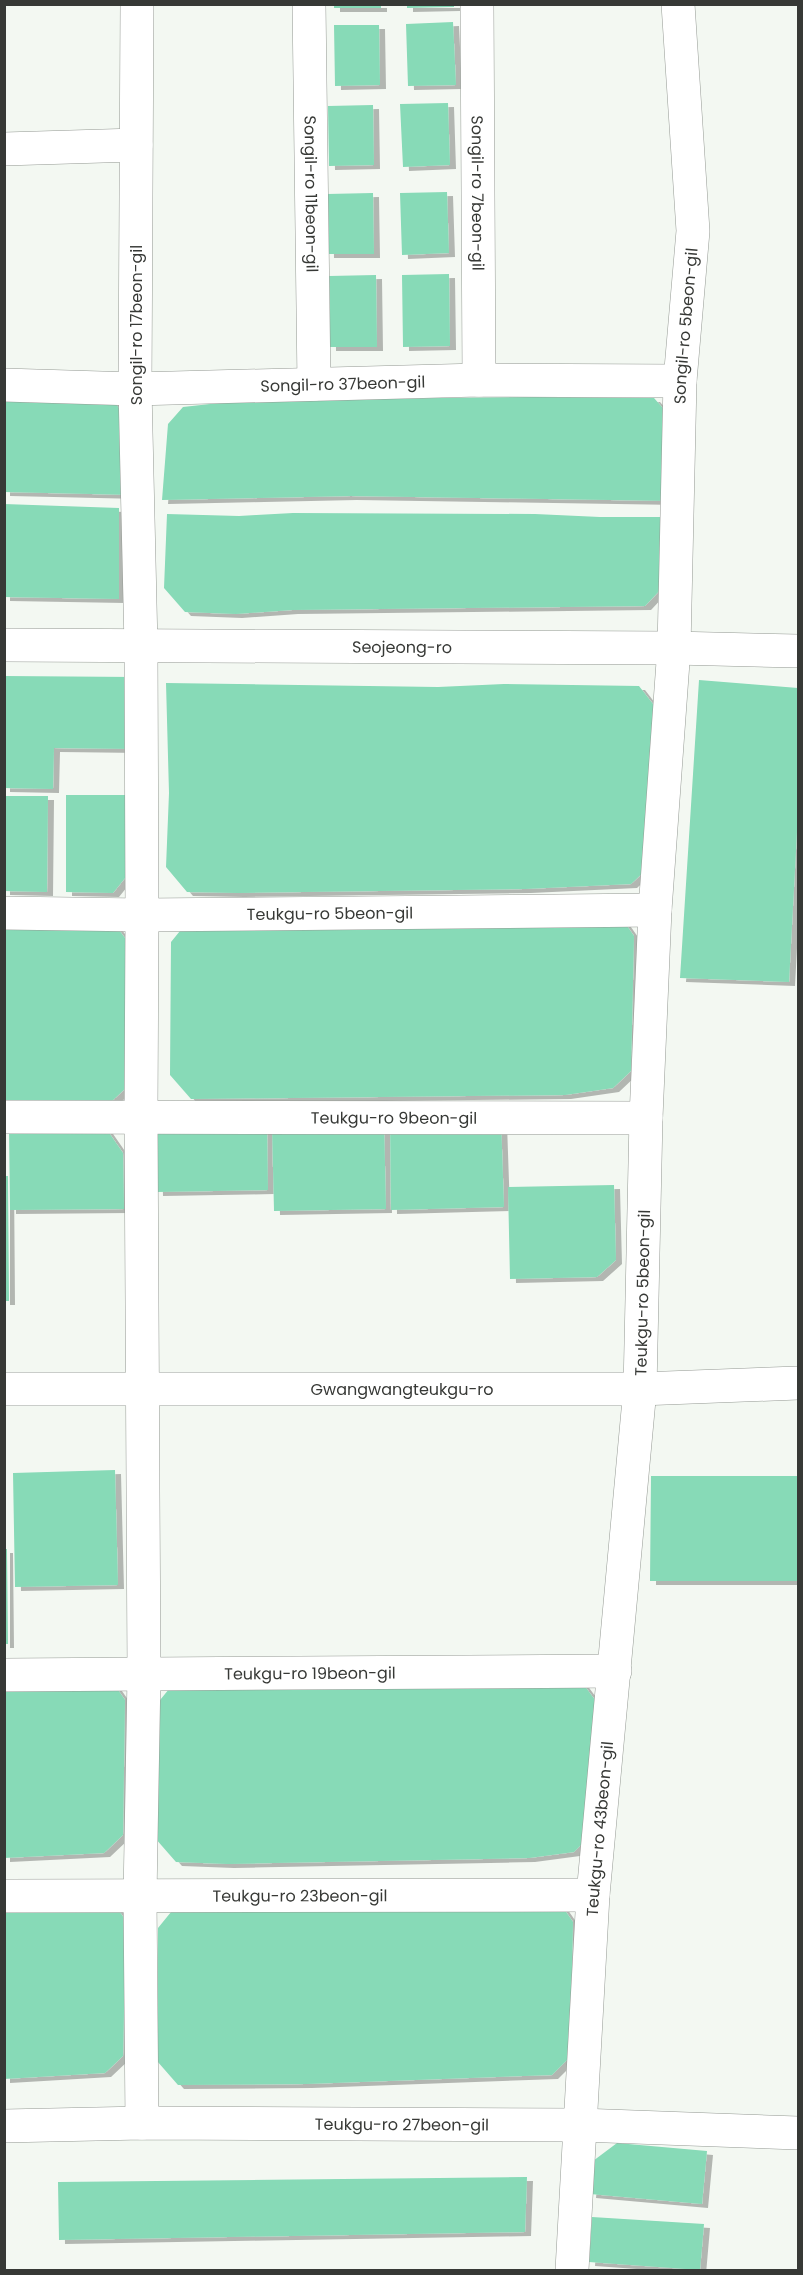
<svg xmlns="http://www.w3.org/2000/svg" width="803" height="2275" viewBox="0 0 803 2275" font-family="Poppins,sans-serif">
<style>
.building{fill:#87dab7;filter:url(#shadow)}
.lines{fill:none;stroke-linecap:round;stroke-linejoin:round}
.minor-casing{stroke:#959a94;stroke-width:34}
.minor{stroke:#fff;stroke-width:33}
.labels{text-anchor:middle;stroke-width:4.5;stroke-linejoin:round;paint-order:stroke}
.street-label{font-size:16px;fill:#373936;stroke:#fff}
</style>
<defs>
<filter id="shadow"><feDropShadow dx="6" dy="4" stdDeviation="0" flood-color="#0004"/></filter>
</defs>
<rect width="100%" height="100%" fill="#f3f8f2"/>
<!-- building -->
<path class="building" d="M334,4h47v4h-47z
M407,4h47v3l-47,1z
M453,22l3,63 -48,1 -2,-62z
M334,25h45l1,60 -45,1z
M448,103l2,62 -47,2 -3,-63z
M373,105l1,60 -45,1 -1,-60z
M447,192l2,61 -47,2 -2,-62z
M373,193l1,61h-46l-1,-60z
M449,274l1,72 -47,1 -1,-72z
M376,275l1,72h-47l-1,-71z
M535,397l119,1 21,24 -2,79 -322,-5 -189,4 6,-76 15,-17 45,-5 122,-3z
M4,398l109,2 22,30v65l-131,-3z
M4,504l115,4v91l-115,-2z
M293,513l242,1 65,3h67l-6,72 -16,17 -353,4 -56,4 -51,-2 -21,-24 3,-74 72,2z
M4,676l132,1v72l-82,-1 -1,41 -49,-1z
M699,680l99,8v124l-9,170 -109,-4z
M166,683l272,4 66,-3 135,2 17,22 -7,159 -18,17 -106,5 -287,4 -51,-1 -21,-25 3,-74z
M66,795h59v83l-12,15 -47,-1z
M4,796h44l-1,96 -43,-1z
M618,913l16,23 -3,135 -18,17 -48,7 -374,4 -21,-24 1,-133 22,-27z
M4,925l112,1 17,23 -3,135 -18,17 -108,2z
M501,1120l3,87 -113,3 -1,-88z
M384,1121l2,88 -112,2 -2,-87z
M267,1122l1,68 -111,2 -2,-68z
M105,1127l18,26 1,56 -114,1 -1,-82z
M4,1176h4l1,125h-5z
M614,1185l2,75 -19,17 -87,2 -2,-92z
M115,1470l3,115 -103,2 -2,-114z
M651,1476h147v105h-148z
M4,1549h3l1,95h-4z
M109,1677l16,23 -2,135 -19,18 -100,5v-178z
M578,1677l17,23 -3,134 -18,18 -45,6 -301,6 -52,-2 -21,-24 1,-133 22,-27z
M110,1898l16,23 -3,135 -18,17 -101,6v-178z
M557,1899l16,23 -3,135 -18,18 -246,9 -128,1 -21,-24 1,-133 22,-27z
M617,2143l90,8 -5,53 -112,-10 3,-33z
M527,2177l-2,55 -466,8 -1,-58z
M592,2217l112,7 -4,46 -111,-8z"/>
<g class="lines">
<!-- minor casing -->
<g class="minor-casing">
<g id="minor">
<path d="M137,4l-2,385 6,257 1,269 -1,203 3,557 -4,222 2,226"/>
<path id="s1" d="M309,4l5,380"/>
<path id="s2" d="M477,4l2,376"/>
<path d="M4,149l132,-4"/>
<path id="s3" d="M4,385l131,4 344,-9 201,1"/>
<path id="s4" d="M4,645l670,3 124,3"/>
<path id="s5" d="M4,913l138,2 513,-5"/>
<path id="s6" d="M4,1117l642,1"/>
<path id="s7" d="M4,1389h636l158,-6"/>
<path id="s8" d="M4,1675l611,-4"/>
<path id="s9" d="M4,1896l589,-1"/>
<path id="s10" d="M4,2126l138,-3 438,2 218,8"/>
<path id="s11" d="M572,2270l21,-375 47,-506 6,-271 9,-208 19,-262 6,-267 13,-150 -15,-227"/>
</g>
</g>
<!-- minor -->
<use href="#minor" class="minor"/>
</g>
<g class="labels">
<!-- street labels -->
<g class="street-label">
<text dy="6" stroke="none"><textPath href="#s2" startOffset="189">Songil-ro 7beon-gil</textPath></text>
<text dy="6" stroke="none"><textPath href="#s1" startOffset="190">Songil-ro 11beon-gil</textPath></text>
<text transform="translate(136 325) rotate(-90)" y="6">Songil-ro 17beon-gil</text>
<text dy="6" stroke="none"><textPath href="#s11" startOffset="1948">Songil-ro 5beon-gil</textPath></text>
<text dy="6" stroke="none"><textPath href="#s3" startOffset="339">Songil-ro 37beon-gil</textPath></text>
<text dy="6" stroke="none"><textPath href="#s4" startOffset="398">Seojeong-ro</textPath></text>
<text dy="6" stroke="none"><textPath href="#s5" startOffset="326">Teukgu-ro 5beon-gil</textPath></text>
<text dy="6" stroke="none"><textPath href="#s6" startOffset="390">Teukgu-ro 9beon-gil</textPath></text>
<text dy="6" stroke="none"><textPath href="#s11" startOffset="980">Teukgu-ro 5beon-gil</textPath></text>
<text dy="6" stroke="none"><textPath href="#s7" startOffset="398">Gwangwangteukgu-ro</textPath></text>
<text dy="6" stroke="none"><textPath href="#s8" startOffset="306">Teukgu-ro 19beon-gil</textPath></text>
<text dy="6" stroke="none"><textPath href="#s11" startOffset="442">Teukgu-ro 43beon-gil</textPath></text>
<text dy="6" stroke="none"><textPath href="#s9" startOffset="296">Teukgu-ro 23beon-gil</textPath></text>
<text dy="6" stroke="none"><textPath href="#s10" startOffset="398">Teukgu-ro 27beon-gil</textPath></text>
</g>
</g>
<!-- border -->
<rect width="803" height="2275" fill="none" stroke="#373936" stroke-width="12"/>
</svg>
